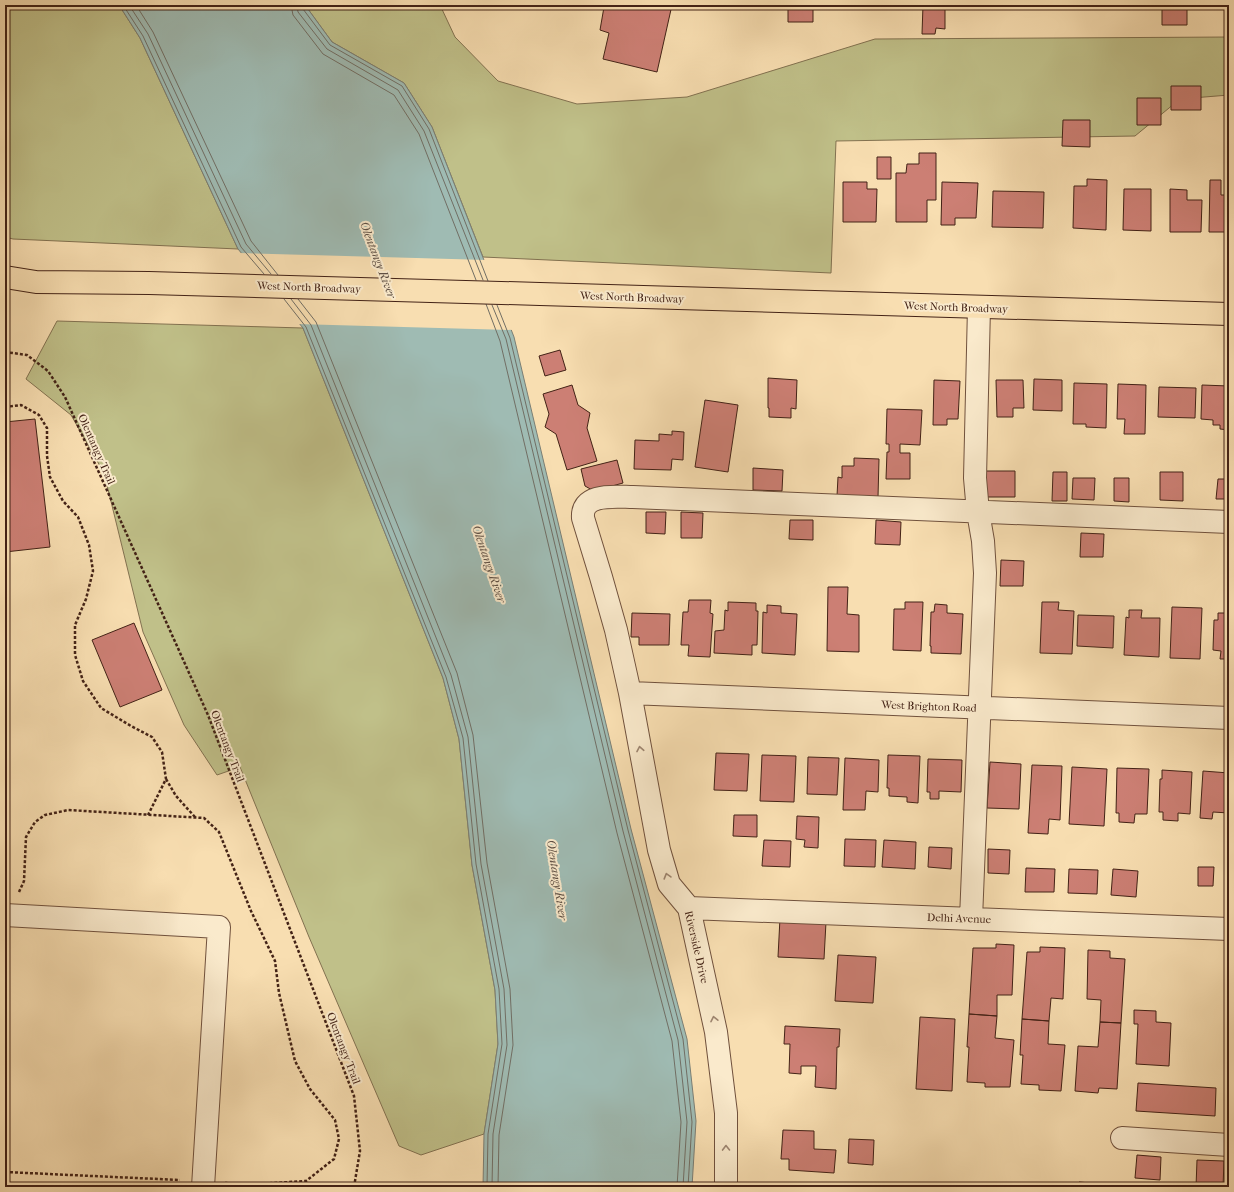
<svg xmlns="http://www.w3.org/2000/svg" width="1234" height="1192" viewBox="0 0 1234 1192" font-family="'IM FELL French Canon',serif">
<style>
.green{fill:#c0c089;stroke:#827150}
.water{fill:#9fbbb3;stroke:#7a7e74}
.pier{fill:#f8deb1}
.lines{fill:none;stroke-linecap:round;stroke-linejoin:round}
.shore{stroke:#716e64;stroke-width:1}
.building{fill:#cc7f74;stroke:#432216}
.minor-casing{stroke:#70513d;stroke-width:24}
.major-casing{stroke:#432216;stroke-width:24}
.path{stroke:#432216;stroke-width:2.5;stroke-dasharray:3 2;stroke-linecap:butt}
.minor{stroke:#faeacc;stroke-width:22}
.major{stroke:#f8deb1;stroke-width:22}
.oneway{stroke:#9e8671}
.labels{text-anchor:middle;stroke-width:4;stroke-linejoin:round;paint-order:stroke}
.street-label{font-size:11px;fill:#432216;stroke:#faeacc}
.water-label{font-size:12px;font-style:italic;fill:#5f5045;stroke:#faeacc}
</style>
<rect width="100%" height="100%" fill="#f8deb1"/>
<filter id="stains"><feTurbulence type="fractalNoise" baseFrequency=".005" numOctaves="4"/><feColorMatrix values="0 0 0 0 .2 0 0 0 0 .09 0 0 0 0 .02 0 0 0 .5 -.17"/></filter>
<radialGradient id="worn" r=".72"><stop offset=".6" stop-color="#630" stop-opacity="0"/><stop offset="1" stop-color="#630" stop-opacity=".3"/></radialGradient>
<!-- green -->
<path class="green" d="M5,5h114l21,33 98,211 -225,-10 -8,-2z
M305,5h135l15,32 43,44 79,23 110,-7 188,-58 354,-2v58l-49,4 -45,37 -299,5 -5,132 -348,-16 -51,-130 -28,-44 -72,-41z
M57,321l246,7 140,350 16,61 13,126 23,125 3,54 -14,90 -63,21 -22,-9 -90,-209 -69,-170 -23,8 -33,-50 -41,-93 -39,-159 -33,-58 -45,-36z"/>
<!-- water -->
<path class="water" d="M119,5h186l27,37 72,41 28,44 82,210 117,492 56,210 9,82 -4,66h-209l1,-53 14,-90 -3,-54 -23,-125 -13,-126 -16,-61 -140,-350 -65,-79 -98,-211z"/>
<!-- pier -->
<path class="pier" d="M239,253l248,7 27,70 -217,-6z"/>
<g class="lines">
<!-- shore -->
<path class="shore" d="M123,5l20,31 98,211 23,27
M129,5l19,29 98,210 25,30
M136,5l17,27 98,209 27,34
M291,5l2,10 30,39 71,41 25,39 57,146
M297,5l1,7 29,37 71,41 26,41 59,149
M302,5l1,4 27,36 72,41 27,43 59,152
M284,299l22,28 140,350 17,61 13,126 23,125 3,55 -14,90 -1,53
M291,299l20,26 140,350 17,62 13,127 23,125 3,56 -14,89 -1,53
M298,299l18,23 141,351 16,62 14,128 23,126 3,56 -14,90 -1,52
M486,304l14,37 117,492 55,208 9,81 -4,65
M492,305l14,34 117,492 55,209 9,82 -4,65
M497,305l13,33 118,492 55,209 9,83 -4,65"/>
</g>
<!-- building -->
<path class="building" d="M599,5h73l-15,67 -54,-13 6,-26 -9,-3 4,-23z
M788,5h25v17h-25z
M923,5h22v24l-9,-1 -1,6h-13z
M1162,5h25v20h-25z
M1171,86h30v24h-30z
M1137,98h24v27h-24z
M1063,120h27v27l-28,-1z
M919,153h17v47h-9v22h-31v-49h10l1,-9h12z
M877,157h14v22h-14z
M1087,179l20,1 -1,50 -33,-2 1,-42h13z
M1210,180h11v15h8v37h-20z
M843,182h24v7h10l-1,33h-33z
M942,182l36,1 -2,35h-21v7h-14z
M1124,189h27v42l-28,-1z
M1170,189l17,1v10h15l-1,32h-31z
M993,191l51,1 -1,36 -51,-1z
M560,350l6,20 -21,6 -6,-20z
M768,378l29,2 -1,29 -5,-1v10l-22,-1v-9h-1z
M1034,379l28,1v31l-29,-1z
M934,380l26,1 -2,38h-11v6h-14z
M996,380h27l1,28h-11v9h-16z
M1074,383l33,1 -1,44 -20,-1v-3h-13z
M1118,384l28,1 -1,49h-21l1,-15h-8z
M572,385l6,20 12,8 -3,15 10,33 -30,9 -11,-36 -11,-7 4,-13 -6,-20z
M1202,385l27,1v44l-9,-1v-4h-7v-5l-12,-1z
M1159,387l37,1 -1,30 -37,-1z
M705,400l33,5 -10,67 -33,-5z
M887,409l35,1 -2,35 -20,-1v9h10v26h-24l1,-27h2v-8h-3z
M35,419l15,128 -45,5v-130z
M672,431l12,1 -1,28 -11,-1 -1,11 -37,-1 1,-29 24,1v-7l13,1z
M854,458l25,1 -1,38 -41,-1 1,-19 4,1v-12h12z
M617,460l6,23 -29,8 -9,-5 -4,-17z
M753,468l30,2 -1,21 -29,-1z
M986,471h29v26h-29z
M1053,472h14v29h-15z
M1160,472h23v29l-23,-1z
M1073,478h22l-1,22 -22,-1z
M1114,478h15v24l-15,-1z
M1218,479h11v20h-13z
M646,512h20l-1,22 -19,-1z
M681,512l22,1 -1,25h-21z
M790,520h23v20l-24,-1z
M876,520l25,2 -1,23 -25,-1z
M1081,533l23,1 -1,23h-23z
M1227,543h2v22h-2z
M1001,560l23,1 -1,25h-23z
M828,587h20l-1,27 12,1v37l-32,-1z
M689,600h22l-1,13 3,1 -3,43 -22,-1 1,-11h-8l2,-33h5z
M728,602l28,1v8h2l-1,34h-5v10l-38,-2 1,-22 9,-1 1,-20 3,1z
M905,602h18l-2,49 -28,-1 1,-41h11z
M1042,602h17l-1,8 16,1 -2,43 -32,-1z
M935,604l12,1v8l16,1 -2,40 -30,-1v-7h-1l1,-34h3z
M767,605l14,1v7l16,1 -2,41 -33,-2 1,-41 4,1z
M1172,607l30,1 -2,51 -30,-1z
M1129,610h13l-1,8h19l-1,39 -35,-2 2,-38 3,1z
M632,613l38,1 -1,31h-30v-8h-8z
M1218,613h11v46h-9l1,-8 -8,-1 1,-30h4z
M1078,615l36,1 -1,32 -36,-2z
M134,623l28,67 -42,17 -28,-67z
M716,753l33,1 -2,37 -33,-1z
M762,755l34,1 -2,46 -34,-1z
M888,755l32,1 -2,47 -11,-1v-5l-18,-1v-8h-2z
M808,757l31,1 -2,37 -30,-1z
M845,758l34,2 -1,32 -12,-1 -1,19h-22z
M928,759l34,1 -1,32 -22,-1v8h-9v-7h-3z
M990,762l31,2 -2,45 -32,-1z
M1032,765l30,1 -2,54 -11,-1 -1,15 -20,-1z
M1072,767l35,2 -3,57 -35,-2z
M1117,768l32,1 -2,45h-12l-1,9 -15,-1v-9h-3z
M1162,770l30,2 -2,42 -12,-1v8l-15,-1v-8h-4l1,-33h2z
M1203,771l26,2v40l-16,-1 -1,7 -12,-1z
M734,815h23v22l-24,-1z
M797,816l22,1 -1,31 -14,-1 1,-7 -9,-1z
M845,839l31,1 -1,27 -31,-1z
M764,840l27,1 -1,26 -28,-1z
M884,840l32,2 -1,27 -33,-2z
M929,847l23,1 -1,21 -23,-2z
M988,849l22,1 -1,24 -21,-1z
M1198,867h16l-1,19h-15z
M1026,868l29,1 -1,23h-29z
M1069,869l29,1 -1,24 -29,-1z
M1113,869l25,2 -2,26 -25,-2z
M780,918l46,4 -2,37 -46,-2z
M996,944l18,1 -2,50h-15v21l-28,-2 4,-66h23z
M1040,947l25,1 -2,51 -12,-1 -2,23 -27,-2 5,-67h13z
M1088,950l22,1v7l15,1 -4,64 -21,-1 1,-22 -14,-1z
M838,955l38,2 -3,46 -38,-2z
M1134,1010l22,1v11l15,1 -2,43 -33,-2 2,-40h-4z
M969,1014l28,2 -2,22 19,2 -4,47h-25v-4l-18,-1 2,-35h-2z
M920,1017l35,2 -3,72 -36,-2z
M1022,1019l27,2 -1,23 17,1 -4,46 -22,-1v-5l-18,-1 2,-29h-3z
M1100,1022l21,1 -4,66 -18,-1 -1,5 -23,-2 3,-45 20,1z
M785,1026l55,3 -1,18h-2l-1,42 -21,-2 1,-21h-15v8l-12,-1 1,-29h-6z
M1138,1083l78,5 -1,28 -79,-5z
M783,1130l31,1v18l22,1 -2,23 -45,-3v-11h-8z
M849,1139l25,1 -1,25 -25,-2z
M1137,1155l24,2 -1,23 -25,-2z
M1197,1160l27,1 -1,26h-27z
M1079,1182l35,3v2h-36z"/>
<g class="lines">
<!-- minor casing -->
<g class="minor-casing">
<path id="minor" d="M630,693l599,25
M689,908l540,21
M5,915l214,12 -16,260
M971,919l14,-346 -2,-32 -5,-29 -3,-34 4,-171
M1122,1138l107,7
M726,1187v-74l-10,-81 -27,-124 -20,-24 -10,-34 -29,-157 -14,-63 -15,-53 -18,-59c-2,-26 33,-21 50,-21l596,25"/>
</g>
<!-- major casing -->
<g class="major-casing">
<path id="major" d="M5,277l31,5 113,1 391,11 689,20"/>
</g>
<!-- path -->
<path class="path" d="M5,352l22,3 21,16 17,26 143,318 146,381 6,55 -6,36
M5,407l16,-2 18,10 8,13v28l3,21 13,24 15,16 11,28 4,26 -7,28 -11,26v30l8,26 18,27 30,18 21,11 10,15 4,27 -18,36
M166,779l10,17 19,21
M19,892l5,-11 2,-44 9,-15 10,-7 23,-5 136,8 15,14 32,79 24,50 4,32 16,68 15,28 25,31 4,19 -5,20 -28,22 -48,3 -33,-1
M5,1172l175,8"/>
<!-- minor -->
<use href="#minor" class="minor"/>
<!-- major -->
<use href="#major" class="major"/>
</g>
<!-- one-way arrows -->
<defs><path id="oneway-chevron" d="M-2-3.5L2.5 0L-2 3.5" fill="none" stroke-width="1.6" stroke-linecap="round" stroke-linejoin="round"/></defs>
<g class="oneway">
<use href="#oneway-chevron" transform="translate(640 749) rotate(-101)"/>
<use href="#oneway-chevron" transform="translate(667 876) rotate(-106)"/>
<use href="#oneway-chevron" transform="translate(714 1019) rotate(-102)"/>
<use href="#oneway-chevron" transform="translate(726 1148) rotate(-91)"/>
</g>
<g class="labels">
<!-- street labels -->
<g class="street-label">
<text transform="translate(309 287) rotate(2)" y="4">West North Broadway</text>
<text transform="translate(632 297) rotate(2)" y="4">West North Broadway</text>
<text transform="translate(956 307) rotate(2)" y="4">West North Broadway</text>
<text transform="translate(97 449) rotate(66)" y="4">Olentangy Trail</text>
<text transform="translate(929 706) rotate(2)" y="4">West Brighton Road</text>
<text transform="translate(228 746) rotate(69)" y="4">Olentangy Trail</text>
<text transform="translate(959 918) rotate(2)" y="4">Delhi Avenue</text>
<text transform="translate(697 947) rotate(77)" y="4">Riverside Drive</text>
<text transform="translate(344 1048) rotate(69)" y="4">Olentangy Trail</text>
</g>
<!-- water labels -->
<g class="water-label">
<text transform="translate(378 260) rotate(69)" y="4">Olentangy River</text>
<text transform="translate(489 564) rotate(71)" y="4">Olentangy River</text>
<text transform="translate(557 880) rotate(81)" y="4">Olentangy River</text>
</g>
</g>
<!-- margin -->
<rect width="1234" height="1192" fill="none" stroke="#f8deb1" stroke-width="20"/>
<rect x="6" y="6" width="1222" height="1180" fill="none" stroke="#432216" stroke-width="2"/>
<rect x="10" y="10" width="1214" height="1172" fill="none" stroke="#432216"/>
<rect width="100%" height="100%" filter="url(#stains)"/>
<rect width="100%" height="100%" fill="url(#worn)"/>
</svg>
